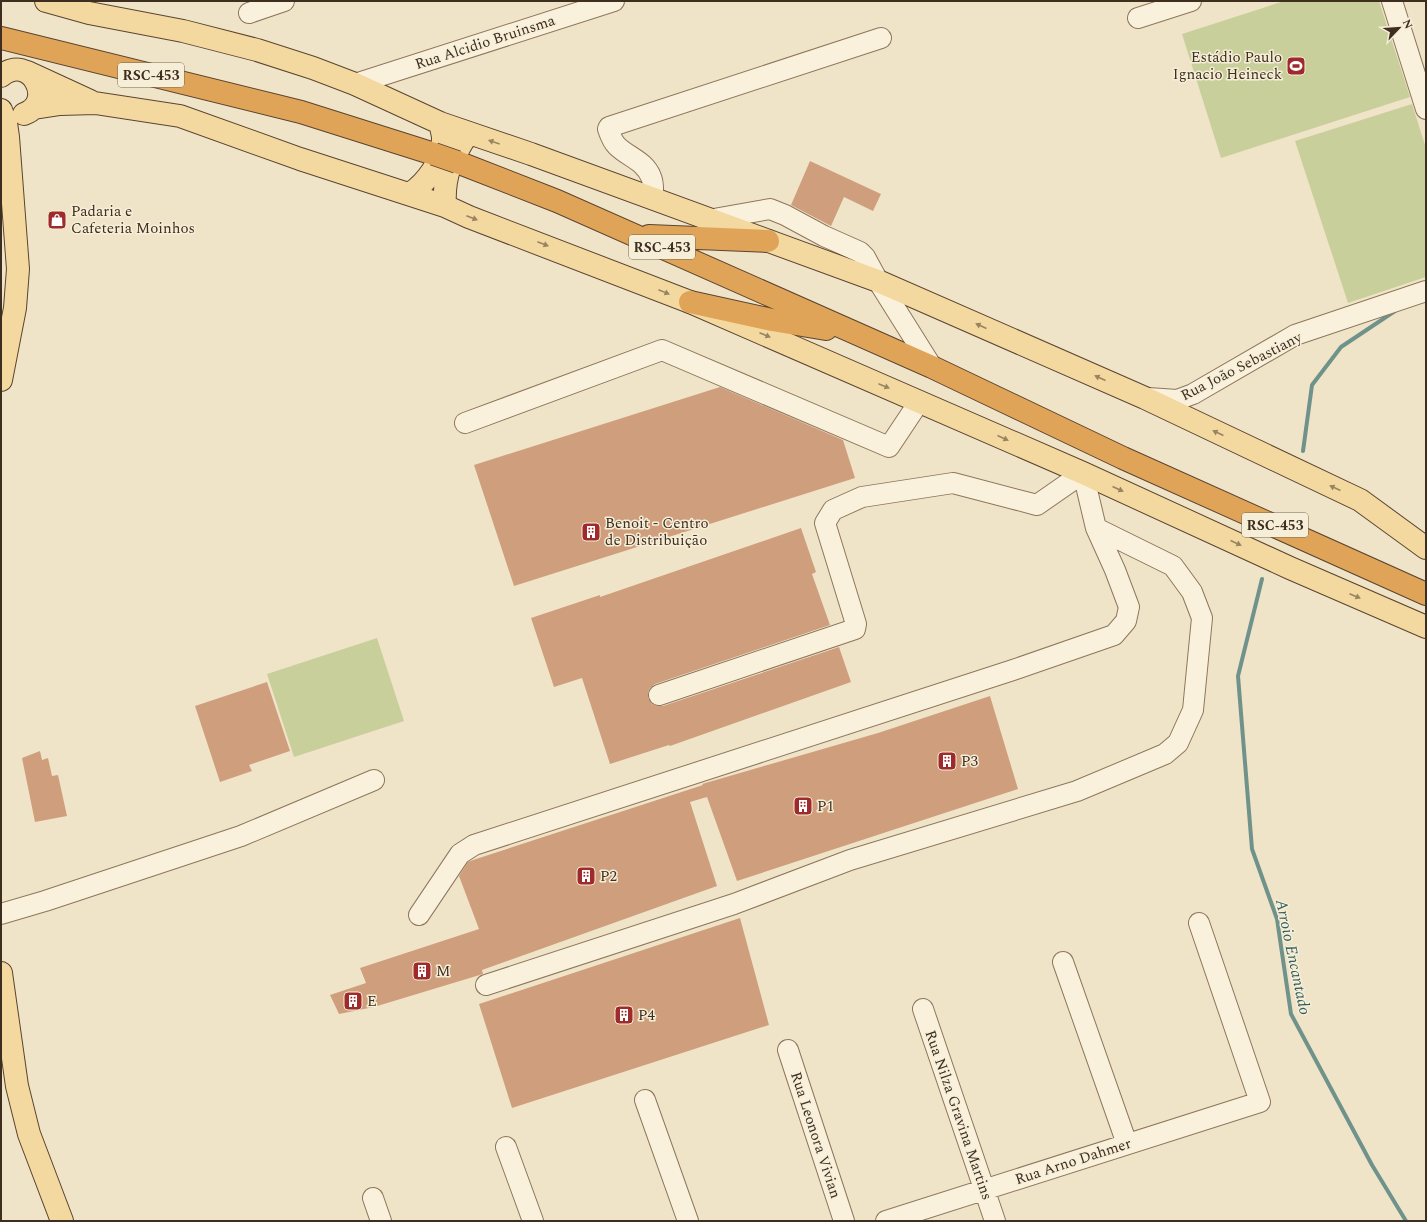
<svg xmlns="http://www.w3.org/2000/svg" width="1427" height="1222" viewBox="0 0 1427 1222" font-family="Spectral,serif">
<style>
.green{fill:#c9cf9b}
.lines{fill:none;stroke-linecap:round;stroke-linejoin:round}
.stream{stroke:#6f938a;stroke-width:4}
.building{fill:#cf9f7d}
.minor-casing{stroke:#8d765c;stroke-width:22}
.major-casing{stroke:#5b4430;stroke-width:24}
.highway-casing{stroke:#5b4430;stroke-width:24}
.minor{stroke:#faf1dc;stroke-width:20}
.major{stroke:#f3d9a0;stroke-width:22}
.highway{stroke:#e0a458;stroke-width:22}
.highway-bridge-casing{stroke:#5b4430;stroke-width:24;stroke-linecap:butt}
.highway-bridge{stroke:#e0a458;stroke-width:22}
.oneway{fill:#988460}
.labels{text-anchor:middle;stroke-width:3;stroke-linejoin:round;paint-order:stroke}
.shield{fill:#f7eed8;stroke:#756857;stroke-width:1}
.shield-label{font-size:14px;font-weight:bold;fill:#3d2e20}
.street-label{font-size:15px;fill:#3d2e20;stroke:#f7eed8}
.poi-label{font-size:15px;fill:#3d2e20;stroke:#f7eed8;text-anchor:start}
.water-label{font-size:16px;font-style:italic;fill:#2f5d5a;stroke:#f7eed8}
</style>
<rect width="100%" height="100%" fill="#f0e4c8"/>
<!-- green -->
<path class="green" d="M1284,1h95l31,96 -189,61 -39,-124z
M1412,104l14,44v129l-78,26 -53,-162z
M377,638l27,83 -110,36 -27,-83z"/>
<g class="lines">
<!-- stream -->
<path class="stream" d="M1303,451l9,-66 29,-38 54,-36
M1262,579l-24,97 14,173 25,70 14,95 81,151 34,56"/>
</g>
<!-- building -->
<path class="building" d="M810,161l71,33 -8,17 -29,-14 -13,29 -40,-21z
M720,387l123,53 12,38 -341,108 -40,-121z
M801,528l15,44 -4,2 18,51 -175,59 -5,4 -2,4v6l4,6 5,2h6l176,-59 12,35 -181,64 -1,-1 -59,19 -28,-86 -28,9 -23,-69 69,-23v2z
M267,682l23,69 -41,14 3,6 -32,11 -25,-76z
M990,696l28,93 -281,92 -30,-84 -17,5 27,84 -235,84 1,4 -109,33 -35,7 -9,-19 36,-12 -6,-15 119,-39 -20,-53 9,-14 5,-2 230,-75 -1,-1 176,-51z
M40,751l2,9 6,-2 4,18 6,-1 9,41 -32,6 -13,-64z
M740,918l29,107 -257,83 -33,-104z"/>
<g class="lines">
<!-- minor casing -->
<g class="minor-casing">
<path id="minor" d="M1392,1l34,108
M249,13l35,-12
M1138,18l53,-17
M355,84l259,-83
M653,199c0,-7 1,-16 -2,-22 -6,-16 -23,-20 -34,-31 -5,-5 -7,-11 -9,-17l1,-2 272,-89
M708,220l62,-11 15,6 39,21 36,16 5,5 13,24 54,86
M1148,398l29,2 16,-6 102,-59 131,-44
M465,423l197,-73 227,97 30,-45
M1,914l44,-13 196,-65 133,-56
M419,915l41,-61 14,-9 539,-175 101,-35 12,-14 3,-14 -14,-37 -19,-42 -13,-55 -46,32 -84,-22 -91,14 -29,13 -8,13 31,101 -1,5 -196,66
M1063,962l64,182
M486,985l248,-81 116,-44 227,-69 88,-37 13,-11 15,-33 9,-92 -10,-26 -19,-26 -77,-38
M923,1009l72,212
M788,1050l56,171
M645,1100l43,121
M506,1147l27,74
M373,1198l8,23
M886,1221l374,-119 -61,-179"/>
</g>
<!-- major casing -->
<g class="major-casing">
<path id="major" d="M46,1l43,12 94,18 74,19 56,18 42,16 85,39 91,31 347,127 267,117 215,102 66,48
M27,72l63,29
M1,76c29,-24 56,26 23,38
M34,108l26,-4 35,-1 85,13 120,43 145,47 24,11 221,85 393,171 207,95 136,59
M410,194c17,-12 33,-33 33,-55 0,-5 -2,-11 -3,-16
M445,206c-2,-31 7,-48 23,-73
M1,380l14,-72 3,-39 -10,-132 -2,-14 -5,-13
M1,973l16,113 12,48 33,87"/>
</g>
<!-- highway casing -->
<g class="highway-casing">
<path id="highway" d="M1,38l300,74 133,42
M457,162l100,39 375,166 191,91 303,136
M649,236l119,5
M690,302l82,18 54,9"/>
</g>
<!-- minor -->
<use href="#minor" class="minor"/>
<!-- major -->
<use href="#major" class="major"/>
<!-- highway -->
<use href="#highway" class="highway"/>
<!-- highway-bridge casing -->
<g class="highway-bridge-casing">
<path id="highway-bridge" d="M434,154l23,8"/>
</g>
<!-- highway-bridge -->
<use href="#highway-bridge" class="highway-bridge"/>
</g>
<!-- one-way arrows -->
<defs><path id="oneway-solid" d="M-6-.8H1V-3.2L6.5 0L1 3.2V.8H-6Z"/></defs>
<g class="oneway">
<use href="#oneway-solid" transform="translate(494 142) rotate(-161)"/>
<use href="#oneway-solid" transform="translate(472 218) rotate(21)"/>
<use href="#oneway-solid" transform="translate(543 244) rotate(21)"/>
<use href="#oneway-solid" transform="translate(664 292) rotate(22)"/>
<use href="#oneway-solid" transform="translate(981 326) rotate(-156)"/>
<use href="#oneway-solid" transform="translate(765 335) rotate(23)"/>
<use href="#oneway-solid" transform="translate(1100 378) rotate(-156)"/>
<use href="#oneway-solid" transform="translate(884 386) rotate(23)"/>
<use href="#oneway-solid" transform="translate(1218 433) rotate(-155)"/>
<use href="#oneway-solid" transform="translate(1003 438) rotate(24)"/>
<use href="#oneway-solid" transform="translate(1335 488) rotate(-155)"/>
<use href="#oneway-solid" transform="translate(1118 489) rotate(25)"/>
<use href="#oneway-solid" transform="translate(1236 543) rotate(25)"/>
<use href="#oneway-solid" transform="translate(1355 596) rotate(23)"/>
</g>
<!-- icons -->
<defs>
<g id="stadium-square" transform="scale(1)"><rect x="-9" y="-9" width="18" height="18" rx="4" fill="#9e2a2b" stroke="#f7eed8"/><path d="M0-5a6.5 5 0 1 0 0 10a6.5 5 0 1 0 0-10ZM-3.5-1.8h7v3.6h-7Z" fill="#fff"/></g>
<g id="shop-square" transform="scale(1)"><rect x="-9" y="-9" width="18" height="18" rx="4" fill="#9e2a2b" stroke="#f7eed8"/><path d="M-5-2.5h2.3a2.7 3.5 0 0 1 5.4 0H5L5.5 6h-11ZM-1.5-2.5h3a1.5 2.3 0 0 0-3 0Z" fill="#fff"/></g>
<g id="building-square" transform="scale(1)"><rect x="-9" y="-9" width="18" height="18" rx="4" fill="#9e2a2b" stroke="#f7eed8"/><path d="M-4-6H4V6H1V3H-1V6H-4ZM-2.5-4.3h1.7v1.8h-1.7ZM.8-4.3h1.7v1.8H.8ZM-2.5-1h1.7V.8h-1.7ZM.8-1h1.7V.8H.8Z" fill="#fff"/></g>
</defs>
<g fill-rule="evenodd">
<use href="#stadium-square" x="1296" y="66"/>
<use href="#shop-square" x="57" y="220"/>
<use href="#building-square" x="591" y="532"/>
<use href="#building-square" x="947" y="761"/>
<use href="#building-square" x="803" y="806"/>
<use href="#building-square" x="586" y="876"/>
<use href="#building-square" x="422" y="971"/>
<use href="#building-square" x="353" y="1001"/>
<use href="#building-square" x="624" y="1015"/>
</g>
<g class="labels">
<!-- shield labels -->
<g class="shield">
<rect x="118" y="63" width="66" height="24" rx="3"/>
<rect x="629" y="235" width="66" height="24" rx="3"/>
<rect x="1242" y="513" width="66" height="24" rx="3"/>
</g>
<g class="shield-label">
<text x="151" y="80">RSC-453</text>
<text x="662" y="252">RSC-453</text>
<text x="1275" y="530">RSC-453</text>
</g>
<!-- street labels -->
<g class="street-label">
<text transform="translate(485 42) rotate(-18)" y="5">Rua Alcidio Bruinsma</text>
<text transform="translate(1241 366) rotate(-27)" y="5">Rua João Sebastiany</text>
<text transform="translate(959 1115) rotate(71)" y="5">Rua Nilza Gravina Martins</text>
<text transform="translate(816 1135) rotate(72)" y="5">Rua Leonora Vivian</text>
<text transform="translate(1073 1161) rotate(-18)" y="5">Rua Arno Dahmer</text>
</g>
<!-- poi labels -->
<g class="poi-label">
<text x="1282" y="62" text-anchor="end">Estádio Paulo<tspan x="1282" dy="17">Ignacio Heineck</tspan></text>
<text x="71" y="216">Padaria e<tspan x="71" dy="17">Cafeteria Moinhos</tspan></text>
<text x="605" y="528">Benoit - Centro<tspan x="605" dy="17">de Distribuição</tspan></text>
<text x="961" y="766">P3</text>
<text x="817" y="811">P1</text>
<text x="600" y="881">P2</text>
<text x="436" y="976">M</text>
<text x="367" y="1006">E</text>
<text x="638" y="1020">P4</text>
</g>
<!-- water labels -->
<g class="water-label">
<text transform="translate(1294 957) rotate(78)" y="6">Arroio Encantado</text>
</g>
</g>
<!-- border -->
<rect width="1427" height="1222" fill="none" stroke="#3d2e20" stroke-width="4"/>
<!-- north arrow -->
<g transform="translate(1399 28) rotate(65)" stroke="#f7eed8" stroke-width="3" paint-order="stroke">
<path d="M0-3L7 15L0 10L-7 15Z" fill="#3d2e20"/>
<text y="-6" font-size="11" font-weight="bold" text-anchor="middle" fill="#3d2e20">N</text>
</g>
</svg>
